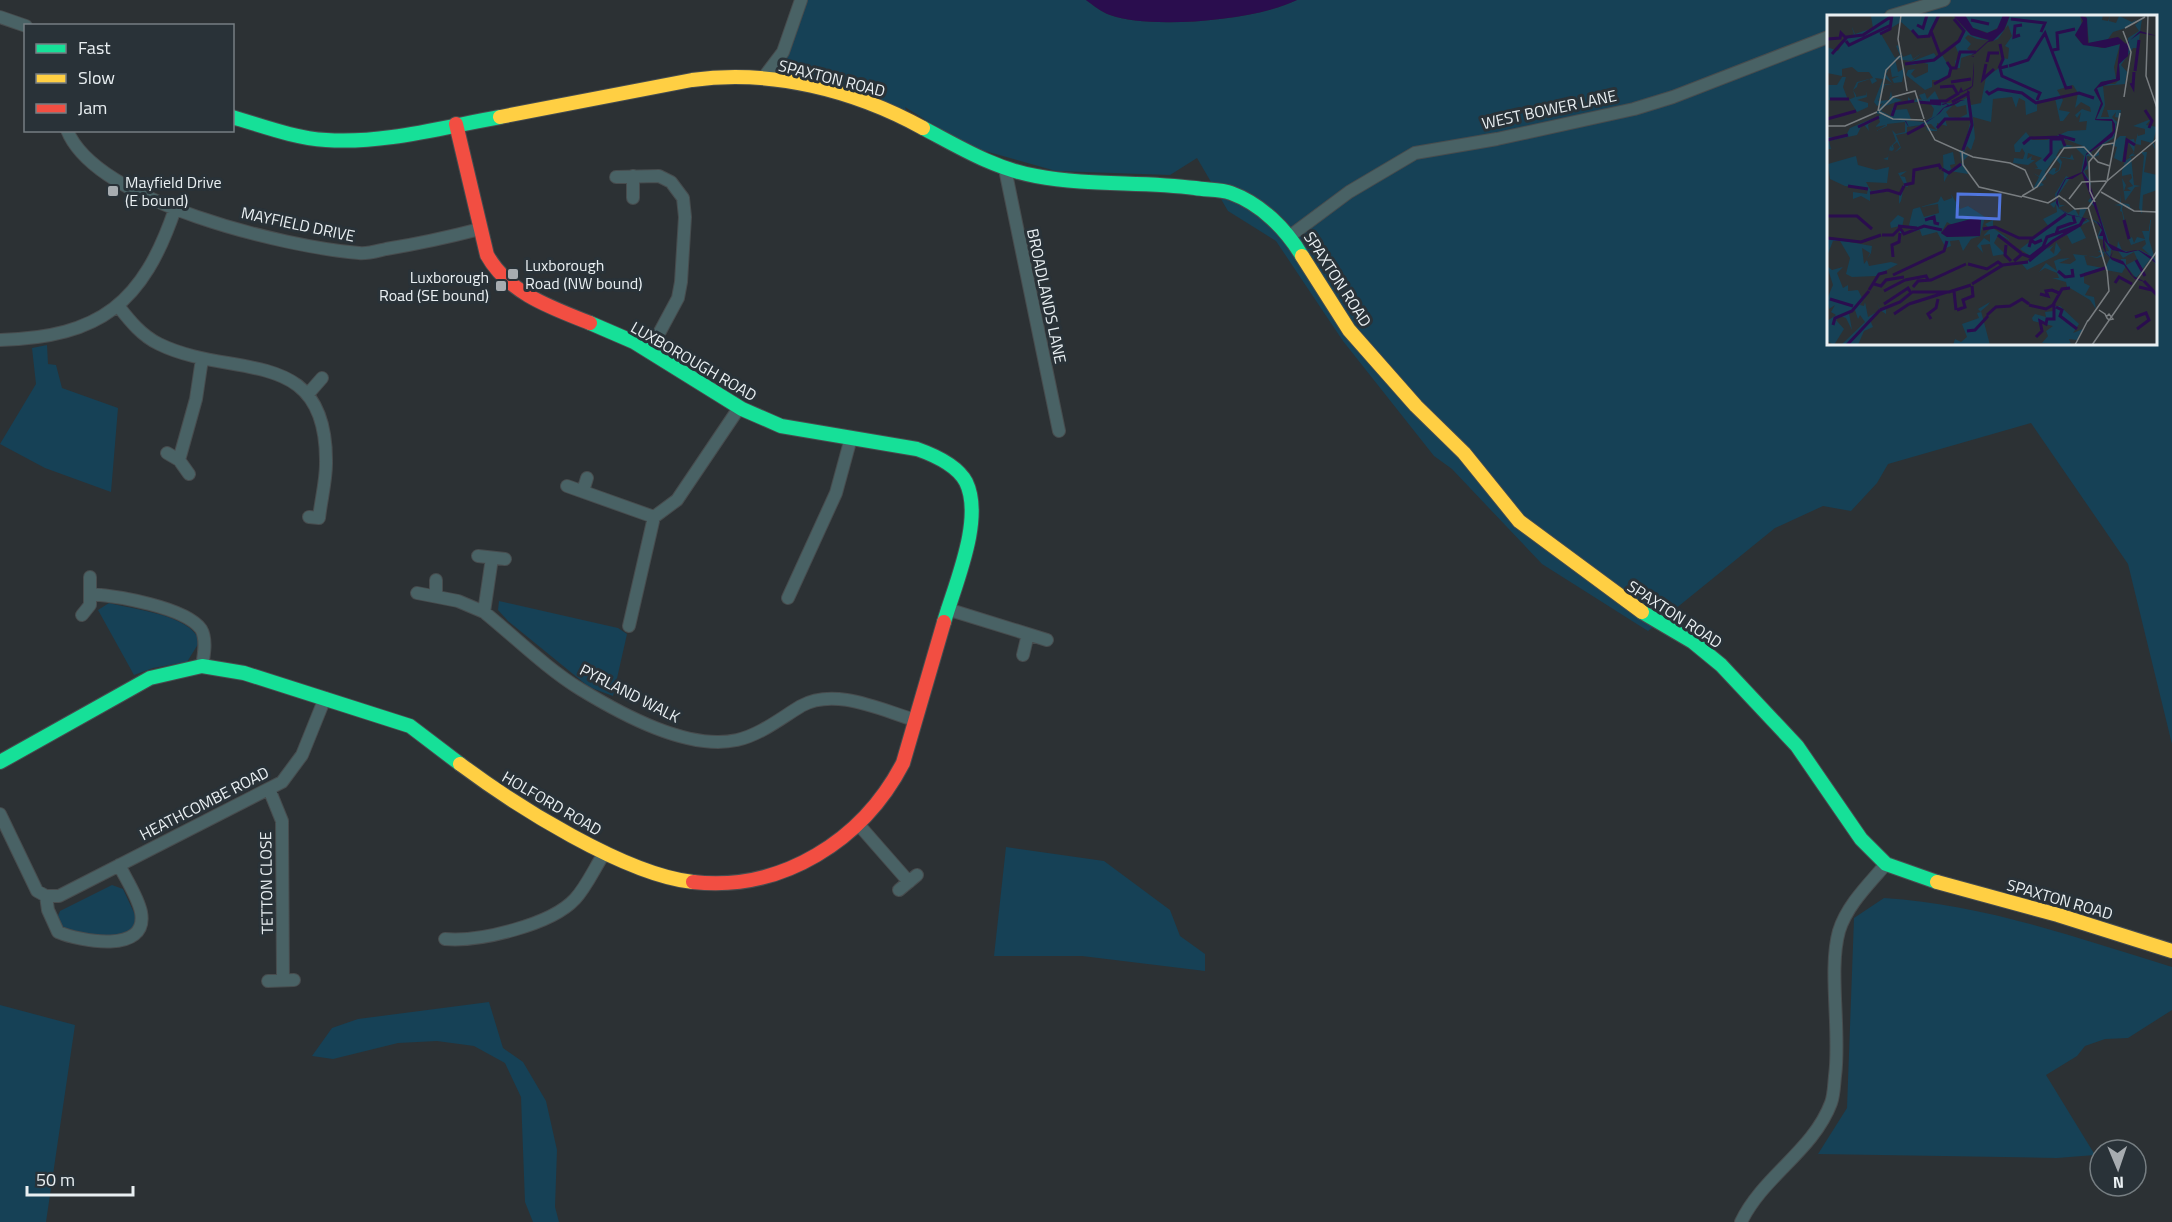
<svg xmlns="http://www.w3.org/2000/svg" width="2172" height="1222" viewBox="0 0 2172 1222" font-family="'Titillium Web',sans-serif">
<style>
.green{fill:#164156;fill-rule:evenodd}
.water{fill:#2a0d4e}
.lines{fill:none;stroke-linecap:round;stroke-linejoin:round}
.street-casing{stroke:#474c4e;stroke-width:14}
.fast-casing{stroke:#474c4e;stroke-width:16}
.slow-casing{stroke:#474c4e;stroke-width:16}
.jam-casing{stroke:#474c4e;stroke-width:16}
.street{stroke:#496265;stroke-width:12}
.fast{stroke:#16e098;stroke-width:14}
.slow{stroke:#ffcf43;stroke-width:14}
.jam{stroke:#f24e42;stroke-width:14}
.poi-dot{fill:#a7acb0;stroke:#293238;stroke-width:2}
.labels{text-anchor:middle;stroke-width:6;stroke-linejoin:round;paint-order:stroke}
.street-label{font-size:16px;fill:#e9eff2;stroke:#293238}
.poi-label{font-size:16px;fill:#e9eff2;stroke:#293238;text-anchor:start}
.inset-river{fill:none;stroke:#2a0d4e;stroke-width:3}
.inset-road{fill:none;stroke:#787d80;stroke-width:1.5}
.view{fill:#5076de;fill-opacity:0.15;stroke:#5076de;stroke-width:3}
.inset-edge{fill:none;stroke:#e9eff2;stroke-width:3}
</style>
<rect width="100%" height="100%" fill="#2c3134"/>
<!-- green -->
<path class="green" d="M801,0h285c7,5 15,12 24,15 41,15 147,5 187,-15h875v744l-44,-180 -97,-141 -143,41 -11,19 -26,28 -28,-5 -48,22 -127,103 -106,-67 -90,-95 -18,-13 -91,-115 -67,-100 -48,-30 -31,-53 -27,17 -114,-4 -89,-25 -62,-39 4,12 -145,-42zM1828,16h328v328h-328z
M47,345l1,19 8,1 6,23 56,20 -7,84 -66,-24 -45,-24 36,-60 -4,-36z
M499,601l119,27 9,6 -14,62 -24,-9 -81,-66 -10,-11z
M109,603c26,7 80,11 91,38l-13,21 -34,6 -19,7 -36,-65z
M1006,847l98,14 66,49 10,26 25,18v17l-123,-15h-88z
M112,885l11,4 14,30v6l-15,14 -56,-6 -9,-15 3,-7z
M1884,898c99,6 193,40 288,69v43l-44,28 -23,1 -20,7 -8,10 -31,19 49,80 -38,3 -239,-4 29,-46 7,-190z
M489,1002l14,46 20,14 23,39 11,49 -2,57 4,15h-26l-8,-20 -4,-105 -16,-34 -31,-17 -37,-5 -39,2 -65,16 -21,-3 20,-28 26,-9z
M0,1005l75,20 -29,197h-46z"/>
<!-- water -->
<path class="water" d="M1086,0h211c-40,20 -146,30 -187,15 -9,-3 -17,-10 -24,-15z"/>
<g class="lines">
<!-- street casing -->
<g class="street-casing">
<path id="street" d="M1891,16l53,-16
M0,17l26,9
M764,77l19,-25 18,-52
M67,130c29,73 219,117 292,123 8,1 18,-2 27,-4 31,-5 63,-12 94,-20
M1005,169l54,262
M633,176v22
M616,177l43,-1 12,6 12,16 2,19 -4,65 -3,16 -29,54
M1290,236l59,-44 66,-39 82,-14 137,-30 39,-12 155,-60
M119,307c11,14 23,29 40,37 73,36 169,-1 167,120 0,17 -5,36 -7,54l-10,-1
M0,340c101,-3 143,-37 175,-131
M308,394l14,-16
M167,453l12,7 10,14
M179,460l17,-61 6,-40
M567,486l87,31
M583,491l4,-13
M478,556l27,3
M417,593l41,8 26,11 8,-54
M91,594c26,2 94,13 110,35 6,10 3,26 1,37
M436,596v-16
M788,598l48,-105 15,-55
M947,609l100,31
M484,612c31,25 62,56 96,77 41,25 108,62 157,51 23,-5 44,-22 64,-34 34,-19 80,4 114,14
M82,615l8,-10v-28
M629,626l25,-109 23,-17 62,-92
M1023,655l5,-21
M269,789l13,32 1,159
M0,814l37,77 9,5h13l223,-114 20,-27 23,-57
M859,825l50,57
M899,890l18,-15
M46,896l2,14 10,22c21,9 91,23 83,-20 -3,-15 -15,-33 -22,-47
M445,939c34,3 106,-14 130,-40 12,-13 20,-32 30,-47
M268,981l26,-1
M1741,1222c22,-46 72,-71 90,-119 3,-8 3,-18 4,-27 6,-44 -7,-106 4,-145 8,-26 30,-47 47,-67"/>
</g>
<!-- fast casing -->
<g class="fast-casing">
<path id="fast" d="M232,117c31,9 62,21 94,23 58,4 117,-13 174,-23
M923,128c36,19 72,41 113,48 53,10 106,5 159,12 11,2 26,1 36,5 30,11 55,36 71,63
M590,323l44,19 108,67 39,17 136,23c17,6 40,16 49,33 18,37 -11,102 -22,140
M1642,612l51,30 28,23 76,81 64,93 25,25 51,18
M0,762l150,-84 52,-12 42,7 166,53 50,38"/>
</g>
<!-- slow casing -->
<g class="slow-casing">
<path id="slow" d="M500,117l192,-37c79,-11 162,10 231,48
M1302,256l47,74 67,76 48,47 55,68 123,91
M460,764c55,41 165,111 233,118
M1937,882l121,33 114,36"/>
</g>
<!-- jam casing -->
<g class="jam-casing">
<path id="jam" d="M456,124l31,131c21,38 65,53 103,68
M693,882c89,10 170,-42 210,-119l41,-141"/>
</g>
<!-- street -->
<use href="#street" class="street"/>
<!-- fast -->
<use href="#fast" class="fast"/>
<!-- slow -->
<use href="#slow" class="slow"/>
<!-- jam -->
<use href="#jam" class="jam"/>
</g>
<!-- markers -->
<g class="poi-dot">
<rect x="107" y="185" width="12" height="12" rx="3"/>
<rect x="507" y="268" width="12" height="12" rx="3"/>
<rect x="495" y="280" width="12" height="12" rx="3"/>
</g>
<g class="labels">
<!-- street labels -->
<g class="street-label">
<text transform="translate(832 78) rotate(14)" y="6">SPAXTON ROAD</text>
<text transform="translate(1549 109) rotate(-12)" y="6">WEST BOWER LANE</text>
<text transform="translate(298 224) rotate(12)" y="6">MAYFIELD DRIVE</text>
<text transform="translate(1338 279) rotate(57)" y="6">SPAXTON ROAD</text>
<text transform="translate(1047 296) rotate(78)" y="6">BROADLANDS LANE</text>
<text transform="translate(694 361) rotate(30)" y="6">LUXBOROUGH ROAD</text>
<text transform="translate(1675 614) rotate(33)" y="6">SPAXTON ROAD</text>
<text transform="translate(630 693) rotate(27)" y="6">PYRLAND WALK</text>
<text transform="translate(204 803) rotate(-27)" y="6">HEATHCOMBE ROAD</text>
<text transform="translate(552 803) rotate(30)" y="6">HOLFORD ROAD</text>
<text transform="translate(266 883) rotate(-91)" y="6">TETTON CLOSE</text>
<text transform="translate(2060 899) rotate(16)" y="6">SPAXTON ROAD</text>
</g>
<!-- poi labels -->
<g class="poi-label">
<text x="125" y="188">Mayfield Drive<tspan x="125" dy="18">(E bound)</tspan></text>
<text x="525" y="271">Luxborough<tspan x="525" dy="18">Road (NW bound)</tspan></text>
<text x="489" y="283" text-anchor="end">Luxborough<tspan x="489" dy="18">Road (SE bound)</tspan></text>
</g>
</g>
<!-- overview -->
<g transform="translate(1827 15)">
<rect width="330" height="330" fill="#2c3134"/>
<path d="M39,0h73l-10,21 -11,1 -17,-15 -20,12 14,24 5,-3 -4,-9 2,-1 5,12 8,-3 2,5 10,-7 -10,8 -2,1 -16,-2 3,13 7,-4 -3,14 -8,1 -2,-4 7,-3 -7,1 -2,-11 -4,8 6,9 -7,-5 -1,6 9,1h-8l-7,16 11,-1 2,-9 1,6 10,3 -17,6 -4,5 10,5 1,-7 5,-6h2l9,-2v-4l4,4 -15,3 -4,6 14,-1 4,10h11l-18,1 20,2 8,-5 2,-8 -5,-7h-15l2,-4 6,2 -3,-5 6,-2 2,6 8,-8 5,11 16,2 12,-7 3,8 10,-2 5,-26 13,-9 4,-10 5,1 1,-11 -4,-2 7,-10 -4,-11 -10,14 -5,2 -16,-2 -9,-4 -3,3 6,6 -4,5 9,4 -15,5 -1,10h-4l-1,-7 5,-4 -5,-12 9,-14 -13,-16 20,20 16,5 18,-11 5,-14h70l2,10 -7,10 6,8 21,5 18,-4 -6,23 2,12 -15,3 -7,8 7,13 -6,17 17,1v14l-26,19v10l-5,9 3,-17 -9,-9 8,-1 -18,-7 -3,5 12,2 -14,3 -4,7 14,2 2,-4 2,6 -15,-3 3,5 -2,8 -7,5 -5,-2 5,-5h3l-1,4 4,-2 1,-6 -5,-6 -10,14 1,7 -5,3 3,3 -11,4 6,-12 -6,-4 6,3 3,-6 -8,-2h4l-3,-5 7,-5 -14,-5 -1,6 5,-3 -1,4h4l-7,5 -15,-2 1,-5 9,1 2,-6 -3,-5 -2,4h-5l-1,-7 12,-13 6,8h15l21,-9 18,-1 1,-9 -8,1 2,-10 -4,6 -2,-3 7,-6 9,3 -1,-5 -9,-5 -6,6 3,-15 -5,-8 -16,5 6,10 -4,10 11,2 -7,9h-3l-5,-23 -18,3v10l-11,4 -1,-14 -6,-3 -3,10 -4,-11 -19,2 -2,23 -18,-5 2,21 -4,12 -4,-4 -3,6 5,3 -6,6 5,13 -18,-3 -6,11 -1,-27 10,-3 2,12 -5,1 1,4 11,-6 -3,-13 4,1 8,-32h-26l2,7 -10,-3v8h-9l-2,-4 11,3 -6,-6 -24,3v6l-11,2 5,13 -7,5 6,-6 -3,-5 -4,3 1,4 -2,2 -3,-1 -1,10 -5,-1 5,-2 1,-6 1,-5 4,3 -3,-3 5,-5 -4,-11 4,4 9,-2v-10l-18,2v2l-11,5 10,-6 -11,2 5,-5 -2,-5 -10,8 1,6 -6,-8 -6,12 -28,6 2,8h-4v-12h18l5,-9 31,-13 -5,-2 7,-10 -6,3 -3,-4 9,-23 -8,-1 2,3 -5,3 -2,-5 -12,4 -1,4 -4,3 3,5v2l10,-2v-4l5,-2 -5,2 1,6 -10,3 11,3v4l-11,5 -8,-13 -12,1h-10v-15h10l5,-8h4l-3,10 5,13 7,-3 -2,-7 4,-8 16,-4 -4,-6h-11l-6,-5 -10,2v7l-15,-3v-26l11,4 8,-13 8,-4 -2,-6v-1l3,7 18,-6 -2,-12zM127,89l3,3 9,-2 1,9 -8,4 -10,-1 -3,-5zM138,0h39l-5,12 -11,6 -17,-6zM259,0h17l-1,5 6,1 2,-6 -1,6 7,2 3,-7 13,6 5,-3 -8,8 -16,5 -7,10 -17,1zM315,4l-2,13 -6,5 6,-4 -2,15h-5l-12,17 6,7 -2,12 -22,2 2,19 -4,12h8l-2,-7h14l-1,8 -5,-1 1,-5 -4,5 5,5 -3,16 -23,14 2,5 6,-7v5l-9,4 2,-2 -5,-1 1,13 -4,2 7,12 -1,7 -7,-18 3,-17 26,-18 3,-13 -4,-5h-15l7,-15 -7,-15 5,-5h14l5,-5 -1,-15 9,-10v-16l11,-7 -4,-6zM107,38l3,5 5,-3 9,15 -6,10h-13v7l-7,3 -19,-15 2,-5 7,-1 -4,5 4,4 13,-6v-8l-11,-3v3l-3,1 -9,-1zM324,104l-5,6 11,2 -4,15 2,5v2l-3,-6 -11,-3v5l-6,-1 -1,9 -2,1 4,1 -8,2 6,-5 -7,-12 7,-1 1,5 3,-11v3l7,-2v-5l-12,-3zM293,121h6l-4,26 -8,-4 3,-11 -6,-2zM314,137h6l-3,20 13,3v15l-14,5 -1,19 -3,-6 5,-52zM29,141l2,9 18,5 13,-3 -2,16 -21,-1 5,9 13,-2 16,4 4,-9 -6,-11 9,-2 -7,5 5,1 3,10 -4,-1 -3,15 -2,3v-9l-9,-4 -20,3v7l-9,-5 -8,3v-7l14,2 1,-6 -23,-2 -15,-7 -2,-15zM304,142l3,28 7,1 -6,1 -10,14 -3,-23 4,7 -2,6h7l-4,-3 6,-2 -4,-5 3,-3 -1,-4 -9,2v-5l3,-10zM239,161l4,2 -13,19 3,8h5l-7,3 10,5 7,-4 4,7 1,-7 7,-1 -7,14 7,-1 -2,-3 5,3 -10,5 6,12 -14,6 -5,-9 -12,5 -8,9 7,-4 -4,5 4,4 2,-12 5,8 -4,5 -30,15 -5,-6 11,-6 -13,-9 29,-22 -6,-8 14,-7 -1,-8 -2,4 -4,-4 6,-3 -1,-7zM124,179l9,15 8,-3 17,11 -5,19 -9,3 -8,12 -4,-11 -9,1 1,5 -5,2 -9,-16 -15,4 -2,-6 -16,4 -4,-1v-7l-9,2 -1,-5 8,-8 6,3 -3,14 13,-1 -5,-6 4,-16 25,-7 3,-6 3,5 8,-3zM111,189l1,9 -15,4 -4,-10zM148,203l4,1 1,17 -33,1 -6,-4 6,-11 5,3zM294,179v9l8,1 2,5 1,-2 -1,3 -8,-5 -1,4 7,30 3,-2 2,6 3,-6 8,2 -3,-8h7v-4l1,-5v-2h1l-2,19 8,27 -6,-8 -9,12 -8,-18 -11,6 -5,-7 -7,-1 -1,8 10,5 1,-4h5v6l10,-5 6,11 -6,7 -10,-12 -4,7 -16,-3 -3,-13 3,9 4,-8 -6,-6v4l-7,2 -13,-3 3,10 16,3 -19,5v10l6,3 -5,9 9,2 2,12 -6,-9 -20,-12 -8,1 5,-2 -1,-5 -14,-4h7l-2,-5 -12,-5 -6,4 7,-9 11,8 -3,-10 5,-2 11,-1 -11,5 11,1 6,-4 -3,-6 24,3 5,-3 -4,-3 4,-1 -1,-4 2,6 6,-1 -5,-11 -7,-2 4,-11 -10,-8 9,4 -4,-15 -8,-7 3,-4 5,11 4,11 -5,-16 2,4 13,38 7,4 1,-8 4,9 8,2 10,-2 1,-5 -1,5 10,5 -8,-7 4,-4 -1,-4 -14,5 -6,-17 -3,-16 -2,-1 1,-5 -7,-1 6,-1zM166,205v8l17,12 -12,-5 -4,8 11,11 -12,2 -3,-12 -9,1 2,8 -6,-7 7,-8 6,4v-8l-7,2 7,-7 -5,-5zM0,223l45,8 -1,7 -4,6 3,-6 -8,-5 2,16 3,-4 2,6 22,-4 7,2 -22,12 -24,1 -6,-3 4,-16 -10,-17h-7l-6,15zM0,251l5,4 11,-3 -6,6 6,15 5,-3v6l10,-1 4,8 6,-5 -8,12 4,1 1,-4 3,15 12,-7 -3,-7 3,6 6,-1v6l-6,-4 -10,10 3,7 -9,4 -6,14h-17l24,-23 -5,-7 -2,4 -3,-9 -6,3 3,17 -6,-12 -6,-2 -4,4 8,9 -10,16 -7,-4v-20l9,-6 -5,-3 4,-7 -6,4 -2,-10 6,-14zM163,287l-2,3 -7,6 9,34h-37l2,-6 6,3 6,-5 -5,-13 17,-6 -2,-5 4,-1 -3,-3zM226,291h7l19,18 -6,9 10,-4 -6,11 -8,-1 2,6 -29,-2 6,-7 -2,-5 7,-5 -20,-5 -1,-3 3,-4 11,3 -1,-5 8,-1z" fill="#164156" fill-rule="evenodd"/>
<path d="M126,0h12l8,13 14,5 10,-4 6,-14h7l-6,15 -11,11 -5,1 -12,11 -5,3h3v1l-3,4 3,1v9l-1,15 -3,3 -3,1 3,2 -2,5 -3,3 -5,1 -1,1 -5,3 -10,3 -4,5 -4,3 -9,6 -6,3 -12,2 -1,-1 -3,-5 -23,-2 24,2 3,6 11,-2 16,-9 7,-8 5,-3 -2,-1 -3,1 -2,-1 5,-1 3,2 11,-5h5l3,-3 -1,-7 -9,4 3,-7 2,4 9,-5 2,-24 -3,-1 3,-4 -3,-1 18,-16 -18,-5zM253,0l7,3 1,25 30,-6 8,7 14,-13 17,5 -17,-3 -11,8 -1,15 -9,8 1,16 -23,8 6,16 -7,15h16l3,5v8l-3,5 -26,18 1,10 -4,7 6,9 19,62 18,9 10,-2h3l13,7 5,7 -19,-14 -11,3 -15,-3 -8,-10 2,12 4,5 3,-6 -2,6 12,4 10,15 15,7 9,13 -9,-13 -13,-4 -4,-4 -7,-10 -12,-5 -6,-7 -3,-6v-11h-4l3,-6 -6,-9 -10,-3 -2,4 1,-4 -17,-3 -8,-6 8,5 25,6 3,1 3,2 3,5 -20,-55 -10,6h-6l-9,17 2,12 -3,-5 1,-9 8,-15 17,-7 4,-18 27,-23 -1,-10 -17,-1 6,-17 -7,-13 7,-8 15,-3 4,-35 -15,4 -22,-3 -8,-10 8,-14zM148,203l6,2 -1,16 -33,1 -6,-4 7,-8z" fill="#2a0d4e"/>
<path class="inset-river" d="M112,0l-8,16 9,24M184,4l34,4 -4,9M144,5l18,4M90,10l6,3 4,-13M85,15l6,7 11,-1 2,-5M53,19l10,-5 2,-14M193,20l-6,2 1,-11 7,-1M0,24l13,-1 1,-5 5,5M19,26l3,4 42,-20M226,35l5,-1 -1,-16 18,-4M5,39l15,-17 16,-2 29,-19M160,47l2,-9h10M78,49l29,-4 25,-19 5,-10 -10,-12M159,49l-3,15 11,-10M181,51l-8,2 2,8 38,17 -3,7M182,51l19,-6 17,-27 21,55 6,-1M125,53h4l4,-16h16M172,53l4,-9 -3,-15M308,56l4,-31M124,67l20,-3M304,68l2,4 1,-15M107,69l15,-8 2,-8 -4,-6M113,72l13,-1 4,7M159,76l3,3 9,-5 24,4 14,10 43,-10 15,5M3,84h19M103,86h16l13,-8M91,87l23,2M125,87l17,-9M318,95l7,11 -3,7M65,101l4,-12 18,-3M0,104l29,-8M31,112l21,-10M110,113l8,-9h26M80,119l17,-9M0,125l21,-5M196,129l7,-6 30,-1M238,131l-4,-10 14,4M136,135l9,-25 -4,-30M217,146l7,-8v-14h10M297,147l3,-22 8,5M115,154l7,4 12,-9M77,170l9,-2 1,-13 25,-5 2,4M21,171l20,3M43,178l18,-3 12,4 4,-8M0,201h30l15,13M98,205l9,-3 1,6 4,1M297,205l5,19M71,211l19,2M156,214l12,-2 24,11h14l33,-24M229,219l2,-6 17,-6 -2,-6M55,220h11l7,-7 4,6 20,-8 18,4M171,220l23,18M0,223l34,4 20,-7M179,230l-1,10 6,6M202,232l2,-7 4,3 7,-3M66,242l-1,-12 7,-3 1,-9M309,245l9,16M187,246l8,-7 8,3 13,-10 4,-10 33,-12 4,-7M202,246l24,-20 27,-16M141,249l19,5 11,-7 4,3M231,256l7,6 8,-1 -1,-7M66,260l51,-24 3,-10M253,261l25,-8M78,265l21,-4 2,4M317,266l13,14M288,268l4,-6 13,7M47,269l7,2 5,-6 18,-3M145,269l31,-19 25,-3M86,272l5,-6 13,-1 35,-16M312,272l13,3 5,5M42,275l10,-16 8,-2M57,276l21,-11M127,276l2,19M85,277h37l22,-7M213,279l8,2 -2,-5 6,-1 7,3M3,284l23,7M82,289l38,-12M202,290l17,4 7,-4 9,-16 8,-1M229,292l6,3 -2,6 17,13M53,295l20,-8 11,-9 -3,-5 -24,16M130,295l8,-3 -2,-7 10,-4 -1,-10M67,299l15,-10M160,300l9,-8 14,-1 12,-7 7,5M308,302l11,-4 3,7 -12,9M104,304l-3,-5 8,-6 2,-9M6,310l2,-7 17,-7 17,-20M140,316l8,-1 13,-14M209,322l6,-6 -2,-10 6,3 1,-5h7v-15M20,330l33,-35"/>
<path class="inset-road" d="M321,0l-2,61 11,32M298,13l20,-11M296,16l8,21 -7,45M74,40l-3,-16 3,-24M74,40l6,36M51,96l8,-41 14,-14M52,96l14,-14 22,-6 9,28M52,97l14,7 30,1M97,105l11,20 38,17 37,6 15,7 9,20M0,111h18l32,-14M135,136l1,14 16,22 43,10M280,166l13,-68M274,177l33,19 23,1M195,181l15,-9 27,-39 20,-1 14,15 12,4M195,181l26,7 11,-7 7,5M237,184l11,10 13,-1 19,-27 50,-42M242,184l13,-17 24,-1M268,187l-5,-11 -1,-29 14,-17 11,-2M261,192l19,64 -1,-4M272,295l6,4 2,4 2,2 4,-1 -4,-5 -3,3M261,306l21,-30 -2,-21M248,330l13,-25M265,330l65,-94"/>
<path class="view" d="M131,179l42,1 -1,24 -42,-2z"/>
<rect width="330" height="330" class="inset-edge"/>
</g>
<!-- legend -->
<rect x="24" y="24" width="210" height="108" fill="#293238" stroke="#767e82" stroke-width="1.5"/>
<rect x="36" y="44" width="30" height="9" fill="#16e098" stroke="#767e82" stroke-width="1.5"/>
<text x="78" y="54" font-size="18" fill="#e9eff2">Fast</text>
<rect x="36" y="74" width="30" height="9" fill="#ffcf43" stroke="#767e82" stroke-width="1.5"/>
<text x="78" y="84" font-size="18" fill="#e9eff2">Slow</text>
<rect x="36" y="104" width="30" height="9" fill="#f24e42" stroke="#767e82" stroke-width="1.5"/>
<text x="78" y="114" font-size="18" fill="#e9eff2">Jam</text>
<!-- north arrow -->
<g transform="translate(2118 1168) rotate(178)"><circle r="28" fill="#293238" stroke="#767e82" stroke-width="1.5"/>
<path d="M0-4.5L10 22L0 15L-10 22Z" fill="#a7acb0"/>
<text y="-9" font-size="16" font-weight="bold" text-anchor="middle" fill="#e9eff2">N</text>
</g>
<!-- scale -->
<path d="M27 1186v9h106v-9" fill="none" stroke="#e9eff2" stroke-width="3"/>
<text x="36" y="1186" font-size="18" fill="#e9eff2" stroke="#293238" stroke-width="4.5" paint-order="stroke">50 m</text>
</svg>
